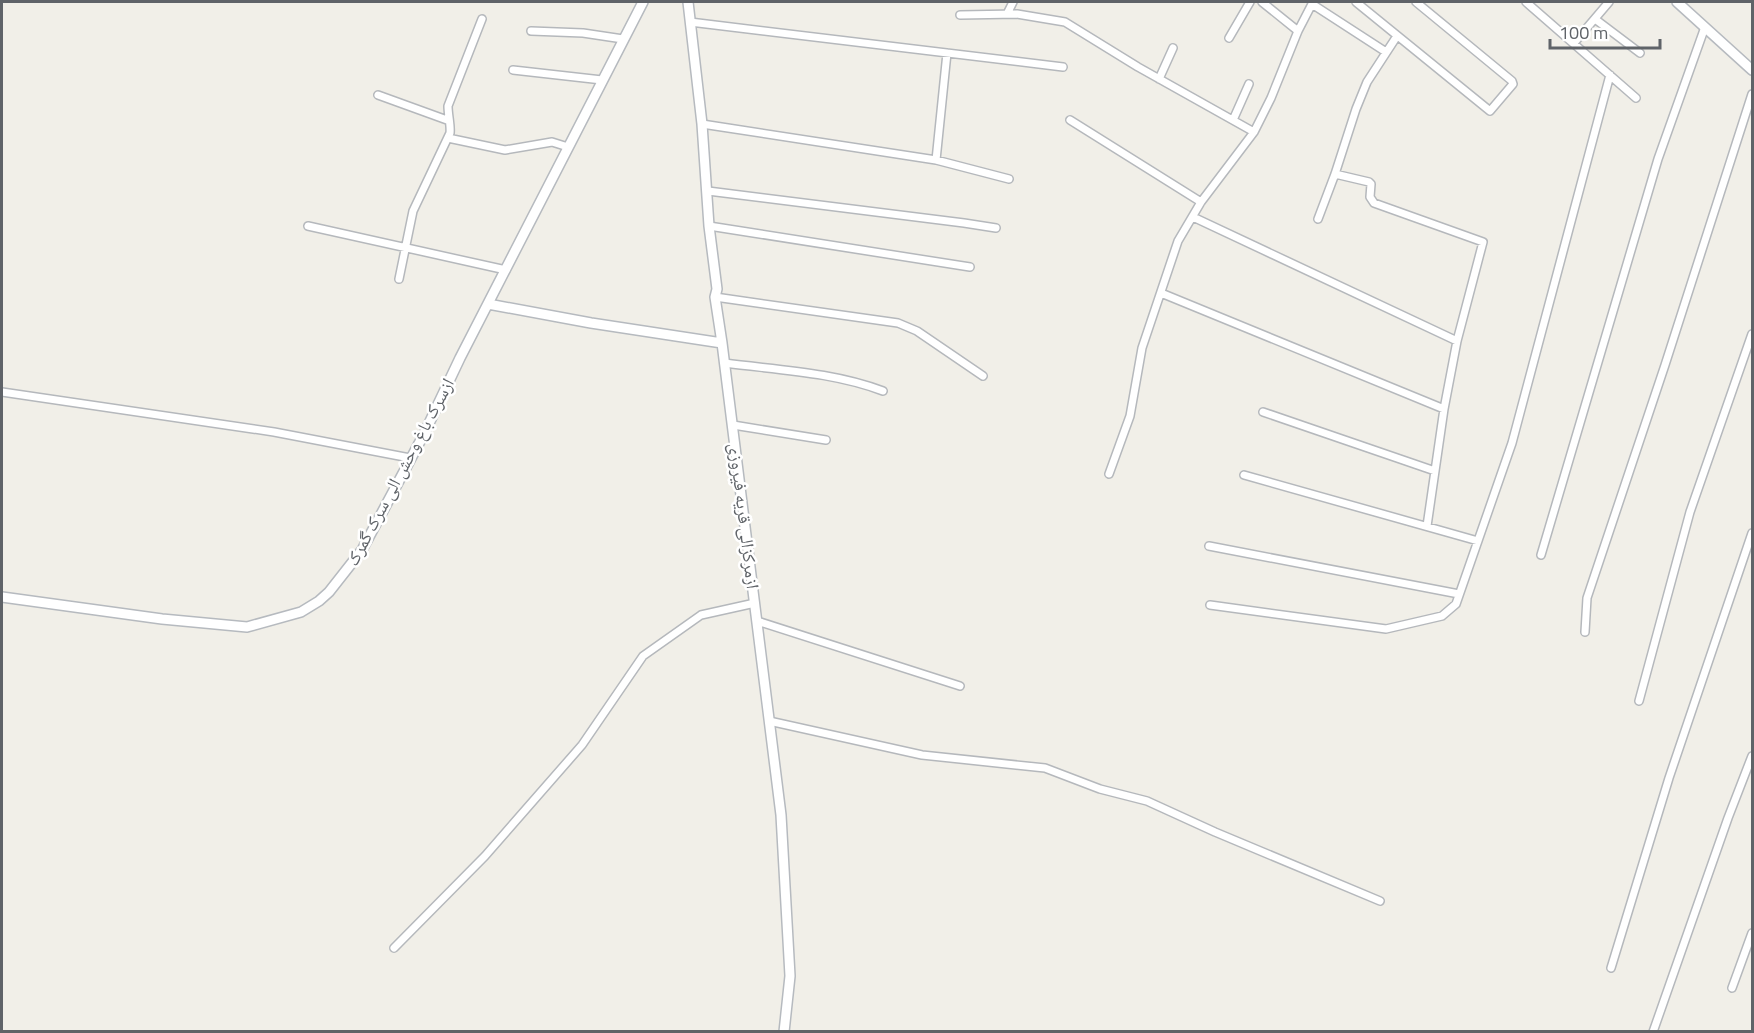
<svg xmlns="http://www.w3.org/2000/svg" width="1754" height="1033" viewBox="0 0 1754 1033" font-family="'Titillium Web','Noto Naskh Arabic',sans-serif">
<style>
.lines{fill:none;stroke-linecap:round;stroke-linejoin:round}
.street-casing{stroke:#b5b8bc;stroke-width:10}
.secondary-casing{stroke:#b6babf;stroke-width:12}
.street{stroke:#fff;stroke-width:7}
.secondary{stroke:#fff;stroke-width:9}
.labels{text-anchor:middle;stroke-width:5;stroke-linejoin:round;paint-order:stroke}
.street-label{font-size:18px;fill:#5f6368;stroke:#fff}
</style>
<rect width="100%" height="100%" fill="#f1efe8"/>
<g class="lines">
<!-- street casing -->
<g class="street-casing">
<path id="street" d="M1262,2l36,29
M1356,2l134,109 23,-27 -1,-3 -96,-79
M1526,2l110,96
M1312,4l74,48
M1007,14l6,-12
M960,15l57,-1 48,8 73,45 116,65
M1595,19l45,34
M690,22l373,45
M531,31l52,2 40,6
M1229,38l21,-36
M1574,43l35,-41
M513,70l89,10
M1159,79l14,-31
M378,95l69,25
M1070,120l131,82
M1233,120l16,-36
M702,124l234,36 73,19
M448,138l57,12 47,-8 16,5
M936,160l11,-107
M1335,174l34,8 2,2 -1,13 4,6 109,39 -26,99 -13,68 -17,117
M708,191l256,32 32,5
M1193,217l264,124
M1318,219l17,-45 21,-65 11,-27 30,-46
M308,226l198,44
M709,226l261,41
M399,279l14,-68 37,-78c1,-7 -2,-18 -2,-27l34,-87
M1161,293l283,116
M715,297l183,26 19,8 66,45
M725,363c52,7 108,9 158,28
M2,392l272,40 136,26
M1263,412l172,59
M733,425l93,15
M1109,474l21,-58 12,-68 36,-107 23,-39 53,-70 17,-34 27,-67 15,-29
M1244,475l234,66
M1209,546l250,48
M1541,555l117,-396 47,-132
M1210,605l176,24 56,-13 14,-12 56,-161 98,-368
M757,621l203,65
M1585,632l2,-34 78,-233 87,-271
M1639,701l51,-189 62,-178
M769,721l153,34 123,13 55,21 47,12 68,31 165,69
M394,948l91,-92 97,-111 61,-89 58,-41 54,-12
M1611,968l58,-190 83,-245
M1732,988l20,-55
M1653,1032l75,-214 24,-62"/>
</g>
<!-- secondary casing -->
<g class="secondary-casing">
<path id="secondary" d="M688,2l14,122 7,102 8,63 -2,8 7,46 59,472 9,161 -6,56
M1677,2l75,68
M488,304l103,19 131,20
M2,597l160,22 85,8 54,-15 18,-11 10,-9 33,-42 62,-116 36,-76 183,-356"/>
</g>
<!-- street -->
<use href="#street" class="street"/>
<!-- secondary -->
<use href="#secondary" class="secondary"/>
</g>
<g class="labels">
<!-- street labels -->
<g class="street-label">
<text transform="translate(400 472) rotate(-62)" y="6">ازسرک باغ وحش الی سرک گمرک</text>
<text transform="translate(744 516) rotate(83)" y="6">ازمرکزالی قریه فیروزی</text>
</g>
</g>
<!-- border -->
<rect width="1754" height="1033" fill="none" stroke="#5f6368" stroke-width="6"/>
<!-- scale -->
<path d="M1550 39v9h110v-9" fill="none" stroke="#5f6368" stroke-width="3"/>
<text x="1559" y="39" font-size="18" fill="#5f6368" stroke="#ffffff" stroke-width="4.5" paint-order="stroke">100 m</text>
</svg>
